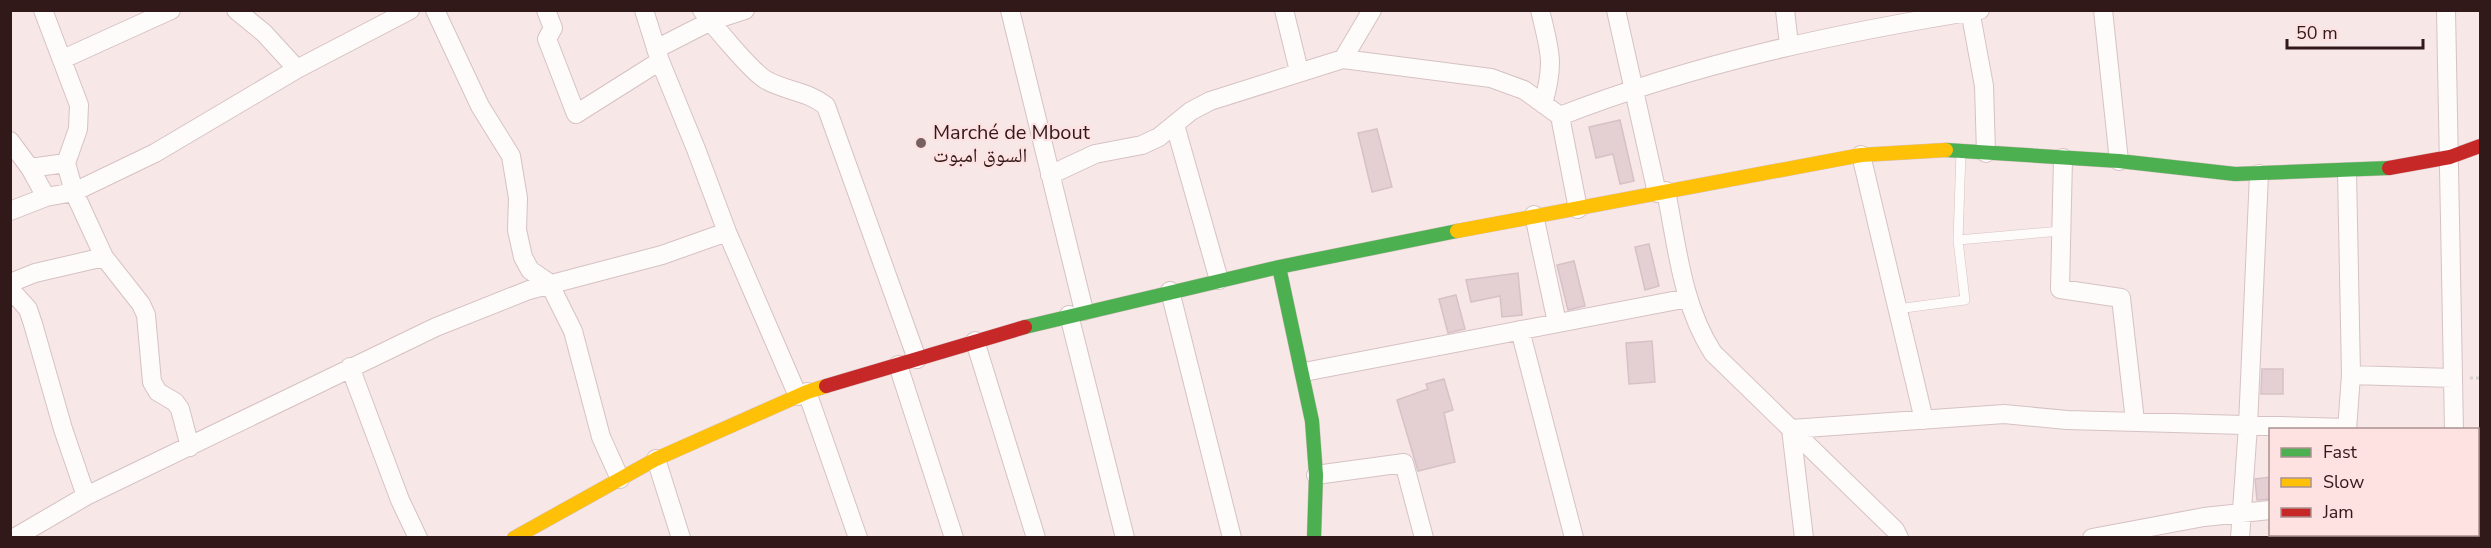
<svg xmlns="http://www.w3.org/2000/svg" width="2491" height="548" viewBox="0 0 2491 548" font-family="'Nunito Sans','Noto Naskh Arabic',sans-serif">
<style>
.building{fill:#e4cfd3;stroke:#d6c2c6;stroke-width:1.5}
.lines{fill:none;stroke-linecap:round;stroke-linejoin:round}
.lane-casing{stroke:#d6c2c2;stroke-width:10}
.street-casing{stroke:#d6c2c2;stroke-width:20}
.fast-casing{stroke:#d6c2c2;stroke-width:15}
.slow-casing{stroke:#d6c2c2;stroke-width:15}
.jam-casing{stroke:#d6c2c2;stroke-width:15}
.path{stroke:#d6d0d0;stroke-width:3;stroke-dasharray:3 3;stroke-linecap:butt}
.lane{stroke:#fefbfb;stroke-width:9}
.street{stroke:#fefbfb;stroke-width:18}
.fast{stroke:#4caf50;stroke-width:14}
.slow{stroke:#ffc107;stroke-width:14}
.jam{stroke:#c62828;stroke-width:14}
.poi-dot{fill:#776061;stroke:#fee1e1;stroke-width:2}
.labels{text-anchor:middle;stroke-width:4.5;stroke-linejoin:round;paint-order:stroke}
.poi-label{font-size:20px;fill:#311819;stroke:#fee1e1;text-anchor:start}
</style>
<rect width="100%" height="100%" fill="#f8e7e7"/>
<!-- building -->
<path class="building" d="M1620,120l14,61 -14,3 -7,-30 -17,4 -7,-31z
M1377,129l15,58 -20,5 -14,-59z
M1649,244l10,42 -14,4 -10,-43z
M1574,261l11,45 -17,4 -11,-45z
M1518,273l4,42 -20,2 -2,-21 -29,6 -5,-22z
M1456,295l9,34 -17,4 -9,-34z
M1652,341l3,41 -26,2 -3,-41z
M2262,369h21v25h-22z
M1444,379l9,31 -9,3 11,49 -37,9 -21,-71 31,-11 -2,-5z
M2271,477v22l-14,1 -2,-21z"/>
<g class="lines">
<!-- lane casing -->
<g class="lane-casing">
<path id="lane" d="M1958,240l103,-9
M1897,309l68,-9 -7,-60 3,-88"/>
</g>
<!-- street casing -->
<g class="street-casing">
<path id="street" d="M43,10l36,95 -1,24 -12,34 8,29 30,65 37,47 5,11 6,67 6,10 17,10 5,7 10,38
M236,10l28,23 33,36
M435,10l45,96 31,50 7,42 -1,32 6,27 7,13 19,13 24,48 28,106 19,42
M546,10l7,18 -6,11 29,75 84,-53
M644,10l16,51 36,88 31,83 71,164
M702,10c12,16 49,61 64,70 19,11 42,11 60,26l91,253
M1010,10l74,301
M1284,10l15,61
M1540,10c10,42 15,52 3,94
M1616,10l41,183
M1785,10l4,35
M1970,10l14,76 2,67
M2103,10l16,151
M2446,10l8,420
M656,49l55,-28 34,-11
M63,59l108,-49
M1343,59l29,-49
M1560,116c136,-53 276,-83 420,-106
M1175,125l44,155
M10,141l20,27 16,29
M1861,155l63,265
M2063,158l-3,131 61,9 14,123
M30,168l36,-5
M2347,172l4,203 -4,55
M1050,175l45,-21 47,-9 17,-8 32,-26 19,-10 133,-42 148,19 33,12 36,26 18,93
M1666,191c11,55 16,114 47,162l182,177 4,8
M10,211l36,-14 28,-5 81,-39 142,-84 113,-59
M1534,215l23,108
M10,283l25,-10 69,-16
M10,289l18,20 5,15 30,105 23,67
M1170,291l62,247
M1069,315l56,223
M1520,330l54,208
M975,341l61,197
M898,365l56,173
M350,367l50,133 18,38
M1304,372l384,-74
M2351,375l102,3
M807,392l51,146
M656,459l25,79
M1316,475l88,-12 20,75
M2478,504h2
M2454,534l1,4
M14,538l72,-42 350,-169 93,-37 133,-35 65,-23
M1804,538l-13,-109 213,-15 63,6 280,8
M2092,538l112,-21 66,-7
M2240,538l8,-112 11,-252
M2347,538v-4"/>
</g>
<!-- fast casing -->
<g class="fast-casing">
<path id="fast" d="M1946,150l173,11 116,13 154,-6
M1279,267l33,154 4,54 -2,63
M1025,327l254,-60 178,-36"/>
</g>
<!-- slow casing -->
<g class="slow-casing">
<path id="slow" d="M1457,231l404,-76 85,-5
M514,538l142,-79 151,-67 19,-6"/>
</g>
<!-- jam casing -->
<g class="jam-casing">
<path id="jam" d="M2389,168l61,-11 30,-11
M826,386l199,-59"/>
</g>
<!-- path -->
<path class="path" d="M2470,378h10"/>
<!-- lane -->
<use href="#lane" class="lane"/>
<!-- street -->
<use href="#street" class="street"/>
<!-- fast -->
<use href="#fast" class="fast"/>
<!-- slow -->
<use href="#slow" class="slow"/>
<!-- jam -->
<use href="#jam" class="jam"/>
</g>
<!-- markers -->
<circle class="poi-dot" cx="921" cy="143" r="6"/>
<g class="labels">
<!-- poi labels -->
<g class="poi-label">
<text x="933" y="139">Marché de Mbout<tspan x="933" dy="23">السوق امبوت</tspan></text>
</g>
</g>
<!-- border -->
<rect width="2491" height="548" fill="none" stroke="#311819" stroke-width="24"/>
<!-- legend -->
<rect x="2269" y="428" width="210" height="108" fill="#fee1e1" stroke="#ac9191" stroke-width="1.5"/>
<rect x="2281" y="448" width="30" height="9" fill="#4caf50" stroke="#ac9191" stroke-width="1.5"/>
<text x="2323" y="458" font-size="18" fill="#311819">Fast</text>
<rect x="2281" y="478" width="30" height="9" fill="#ffc107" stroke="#ac9191" stroke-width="1.5"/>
<text x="2323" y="488" font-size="18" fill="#311819">Slow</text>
<rect x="2281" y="508" width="30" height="9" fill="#c62828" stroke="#ac9191" stroke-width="1.5"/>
<text x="2323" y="518" font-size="18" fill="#311819">Jam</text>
<!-- scale -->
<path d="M2287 39v9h136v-9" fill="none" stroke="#311819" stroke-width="3"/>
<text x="2296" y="39" font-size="18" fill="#311819" stroke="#fee1e1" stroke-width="4.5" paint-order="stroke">50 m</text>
</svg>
